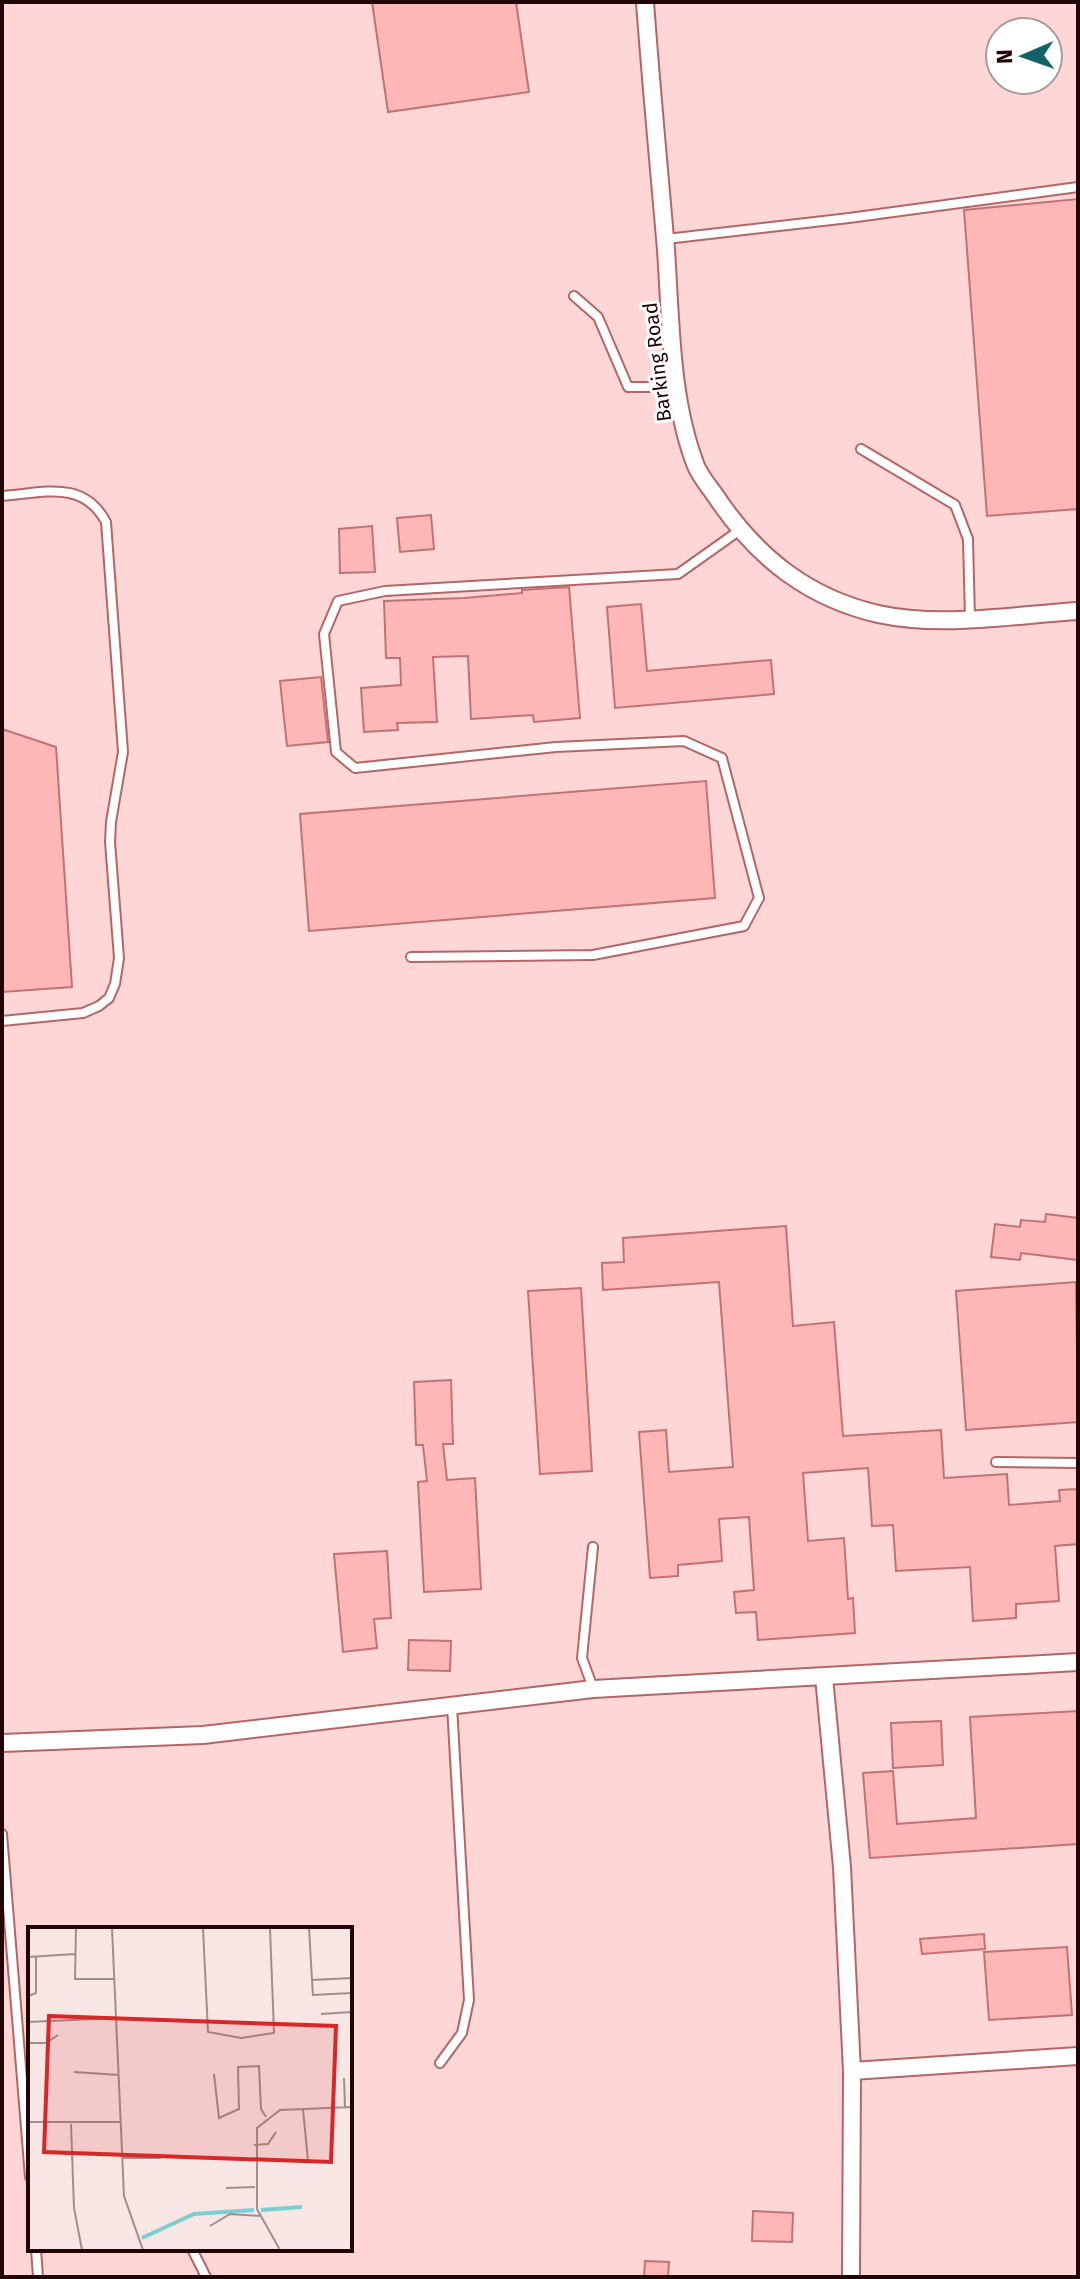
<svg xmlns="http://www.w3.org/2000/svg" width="1080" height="2279" viewBox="0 0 1080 2279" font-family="'Fira Sans',sans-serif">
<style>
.built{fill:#fed6d5;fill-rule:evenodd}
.building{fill:#feb7b7;stroke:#c37273;stroke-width:2}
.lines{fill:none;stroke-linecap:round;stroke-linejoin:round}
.lane-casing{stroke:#b46566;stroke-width:12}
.street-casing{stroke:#b46566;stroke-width:20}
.lane{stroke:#fff;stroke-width:8}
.street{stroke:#fff;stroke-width:16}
.labels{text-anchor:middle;stroke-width:6;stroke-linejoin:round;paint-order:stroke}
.street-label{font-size:20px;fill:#220507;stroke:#fff}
.inset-river{fill:none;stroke:#7bced2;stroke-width:4}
.inset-road{fill:none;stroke:#a28c8c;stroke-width:2}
.view{fill:#d62828;fill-opacity:0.15;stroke:#d62828;stroke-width:4}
.inset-edge{fill:none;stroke:#220507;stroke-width:4}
</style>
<rect width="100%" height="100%" fill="#f8e6e5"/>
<!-- built -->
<path class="built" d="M2,2h1076v2275h-1076zM1000,32h48v48h-48zM30,1929h320v320h-320z"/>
<!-- building -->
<path class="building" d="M372,2h144l13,90 -141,20z
M1078,199v310l-91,7 -23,-306z
M431,515l3,34 -34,3 -3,-34z
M372,526l3,46 -35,1 -1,-44z
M569,587l11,131 -46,4 -1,-7 -62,4 -3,-63 -35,1 4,65 -40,1 1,7 -34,2 -3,-44 40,-3 -1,-27h-14l-2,-57 80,-3 58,-5v-3z
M641,604l6,67 124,-11 3,34 -159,14 -8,-101z
M321,677l7,65 -41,4 -7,-65z
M2,729l54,18 16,240 -70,5z
M706,781l9,117 -406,33 -9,-117z
M1046,1214l32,4v42l-57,-7 -1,7 -29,-3 4,-33 25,3 1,-7 24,2z
M786,1226l7,100 41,-4 9,114 98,-6 3,48 63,-4 2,31 51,-4 -1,-11 19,-1v55l-23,2 4,55 -43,3v14l-43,3 -3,-54 -74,4 -3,-46 -21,1 -4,-58 -65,5 5,68 36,-3 4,61 5,-1 2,35 -97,7 -2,-28 -20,1 -2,-21 20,-2 -5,-73 -30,2 3,42 -44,4v11l-28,2 -11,-146 27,-2 3,42 64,-5 -14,-185 -116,8 -1,-27 22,-1 -1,-24z
M1076,1282l2,140 -112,8 -10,-139z
M581,1288l11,183 -52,3 -12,-183z
M451,1380l2,64h-10l4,36 28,-2 6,111 -57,3 -6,-110 9,-1 -4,-36h-7l-2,-63z
M387,1551l4,67 -17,1 3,29 -34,4 -9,-98z
M409,1640l42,1 -1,30 -42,-1z
M1078,1711v133l-208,14 -7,-85 30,-2 4,53 79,-6 -6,-101z
M941,1721l2,44 -50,3 -2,-45z
M984,1934l1,15 -63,5 -2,-15z
M1067,1947l5,68 -83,5 -5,-68z
M753,2211l40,2 -1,29 -40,-1z
M645,2261l24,1 -1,15h-24z"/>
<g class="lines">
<!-- lane casing -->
<g class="lane-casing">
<path id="lane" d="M666,239l183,-21 229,-31
M574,296l24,21 30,70h49
M861,449l94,56 13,34 2,79
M2,496c41,-3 81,-17 104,26l17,230 -12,70 -1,20 9,116 -4,26 -6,14 -10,8 -16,7 -81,8
M411,957l182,-2 151,-29 15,-28 -37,-140 -38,-17 -128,6 -201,21 -19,-16 -12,-118 14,-33 47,-10 293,-17 62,-44
M996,1462l82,1
M593,1688l-11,-30 11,-111
M2,1834l28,343
M440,2063l22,-30 7,-33 -17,-294
M36,2249l2,28
M192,2249l14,28"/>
</g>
<!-- street casing -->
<g class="street-casing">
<path id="street" d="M645,2c6,83 14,165 21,248 5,71 4,149 30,216 5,12 16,24 23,35 40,58 90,97 159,113 65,14 135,1 200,-3
M824,1677l18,190 10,204 -1,206
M2,1743l201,-8 390,-46 485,-27
M852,2071l226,-15"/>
</g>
<!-- lane -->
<use href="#lane" class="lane"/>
<!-- street -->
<use href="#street" class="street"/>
</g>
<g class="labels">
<!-- street labels -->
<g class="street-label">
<text transform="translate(657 362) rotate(-97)" y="7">Barking Road</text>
</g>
</g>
<!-- overview -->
<g transform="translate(28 1927)">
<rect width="324" height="324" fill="#f8e6e5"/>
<path class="inset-river" d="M233,283l41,-3M114,311l52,-24 60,-4"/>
<path class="inset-road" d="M48,1l-1,51h40M84,1l12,268 19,54M175,1l5,104 33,6 33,-5 -4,-105M281,1l3,52M0,30l47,-3M324,51l-40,2 1,15 39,-2M0,69l8,-3v-37M293,87l31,-2M0,95l88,-4M0,116h18l12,-8M46,145l45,3M186,147l5,44 20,-9 -1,-42 21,-1 2,43 5,8M316,151l1,29M275,182l5,52M0,195h93M43,197l3,84 8,42M226,218l14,-1 8,-12M94,231h39M198,261l29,-1M182,299l20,-12 30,2M252,323l-23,-41v-81l23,-18 72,-3"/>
<path class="view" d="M21,89l287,10 -5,136 -287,-10z"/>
<rect width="324" height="324" class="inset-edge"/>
</g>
<!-- border -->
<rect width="1080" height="2279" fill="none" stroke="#220507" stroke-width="8"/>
<!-- north arrow -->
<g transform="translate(1024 56) rotate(268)"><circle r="38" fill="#ffffff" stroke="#a79b9c" stroke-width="2"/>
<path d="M0-6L14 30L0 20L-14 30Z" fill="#146467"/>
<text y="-12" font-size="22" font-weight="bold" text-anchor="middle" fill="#220507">N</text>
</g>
</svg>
